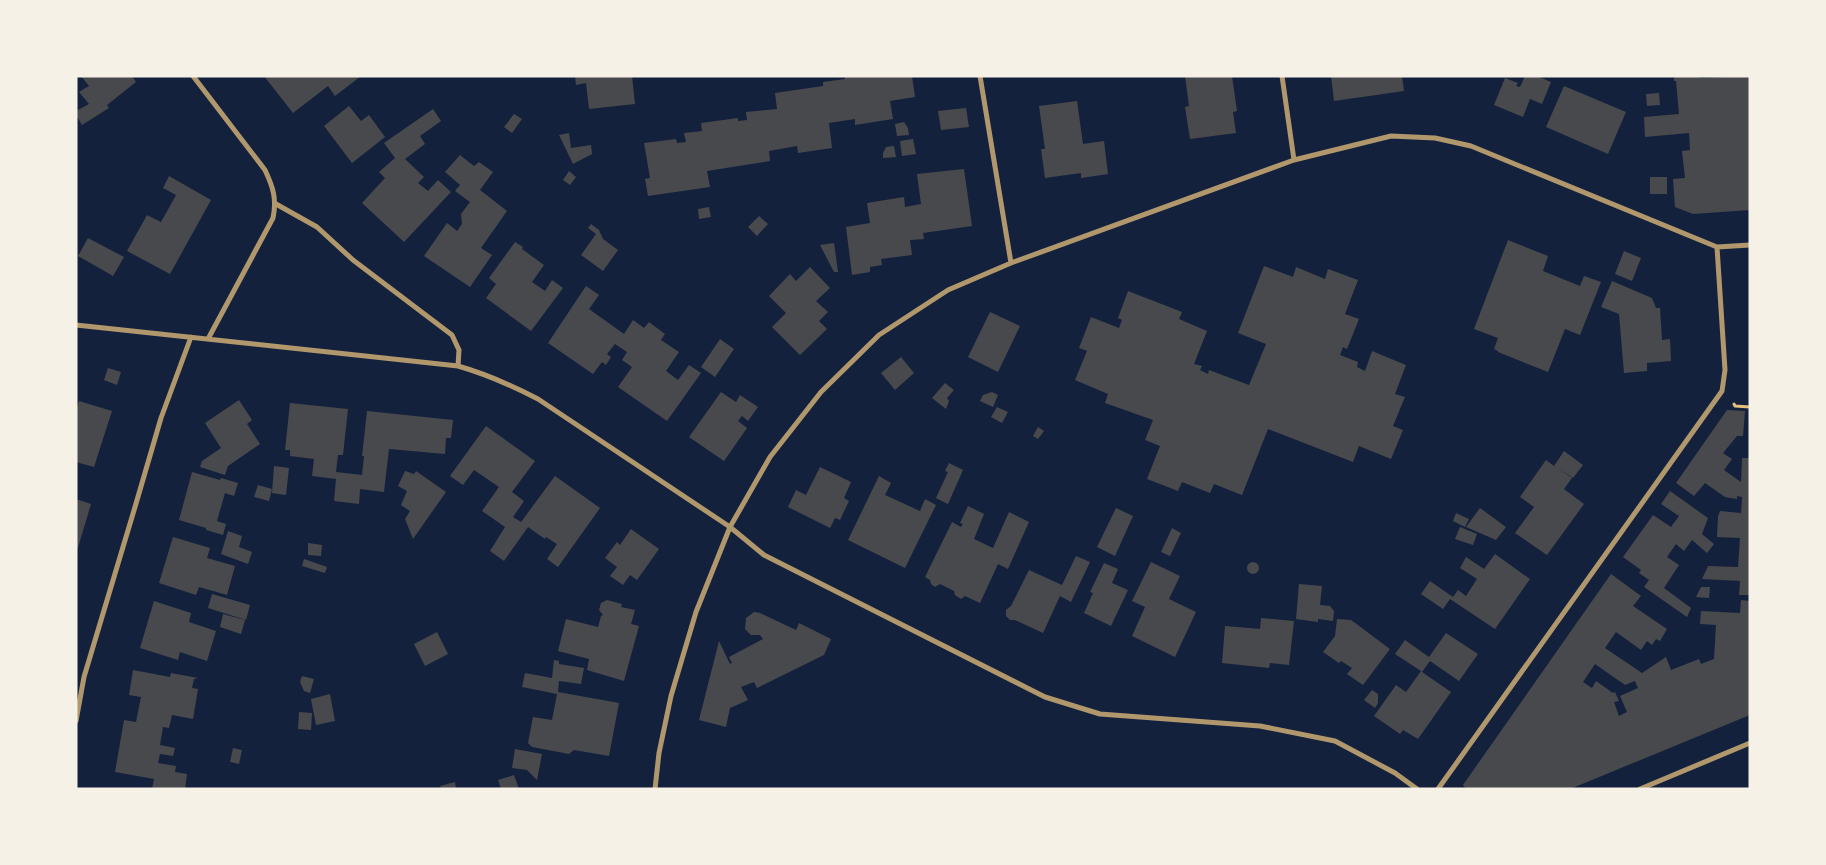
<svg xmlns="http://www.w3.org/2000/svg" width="1826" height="865" viewBox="0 0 1826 865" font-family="Georgia,serif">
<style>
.building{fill:#48494c;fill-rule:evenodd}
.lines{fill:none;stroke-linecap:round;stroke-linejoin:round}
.path{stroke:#e5c07b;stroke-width:3}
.minor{stroke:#b1986c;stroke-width:5}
</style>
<rect width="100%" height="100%" fill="#14213d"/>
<!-- building -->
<path class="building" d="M81,76h51l4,6 -29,23 2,3 -27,17 -6,-10v-4l13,-7 -10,-12 10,-6z
M264,76h97l-26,20 -7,-10 -35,27z
M575,76h57l3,28 -46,5 -3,-26 -10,2z
M844,76h68l3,21 -25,4 3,18 -38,6v-6l-26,4 3,25 -34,5 -1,-7 -28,5 1,10 -63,10 3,16 -62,9 -3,-17 5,-1 -6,-35 32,-4 1,4 9,-1 -2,-9 18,-2 -1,-8 37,-5v3l9,-1 -1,-8 31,-3 -2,-16 48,-7v-4l22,-3z
M1185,76h47l5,35 -4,1 3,21 -46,6 -5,-32 4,-1z
M1331,76h71l2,15 -70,10z
M1525,76h12l14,6 -9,22 -12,-5 -7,18 -29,-12 11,-27 13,5 -2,3 4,1z
M1674,76h26v2l50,-2v134l-57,4 -18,-7 -2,-28 12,-1 -3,-27 8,-1 -1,-17 -44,4 -1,-20 35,-3 -3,-33h-2z
M1564,86l62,26 -18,42 -62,-27z
M1659,93l1,12 -13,1 -1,-12z
M1077,101l6,43 21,-3 4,33 -27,4v-5l-36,5 -4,-29h4l-6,-43z
M349,106l12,15 8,-6 16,22 -33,26 -28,-37z
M966,108l3,19 -28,3 -3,-19z
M433,109l8,12 -21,15 5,8 -20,15 19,18 -6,6 10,8 10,-11 13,12 -47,50 -42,-39 23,-25 -6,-6 16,-14 -11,-15z
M514,114l8,5 -10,14 -8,-6z
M904,122l4,6 1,7 -12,1 -2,-12z
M569,133l2,15 20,-3 1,9 -19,10 -14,-29z
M913,139l3,15 -14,2 -2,-15z
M894,146l2,11 -13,1v-5l3,-6z
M460,155l14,11 5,-4 14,10 -13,18 27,21 -26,37 11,7 -22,32 -46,-31 23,-33 10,8 5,-7 -1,-10 9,-12 -15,-11 5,-6 -15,-13z
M964,169l8,57 -49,7 1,6 -14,1 2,15 -31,4 1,6 -12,2v5l-18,3 -6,-48 24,-4 -3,-20 37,-6 1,10 16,-3 -4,-30z
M569,171l7,6 -6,8 -7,-5z
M169,176l42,24 -41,74 -43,-23 20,-36 14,7 15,-27 -13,-7z
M1650,177h17v17h-17z
M709,207l2,10 -12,2 -1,-10z
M759,216l9,8 -11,12 -9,-9z
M591,224l8,6 4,9 15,11 -15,21 -22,-16 15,-21 -8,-6z
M88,238l36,19 -11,19 -35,-20z
M1508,240l40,16 -5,15 37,15 4,-10 17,6 -21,53 -15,-6 -17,43 -50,-20v-1l-4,-2 4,-11 -24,-9z
M515,242l8,5 -1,2 22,16 -12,17 13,9 7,-11 11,8 -32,43 -45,-33 10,-14 -7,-6z
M834,243l4,29h-4l-14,-27z
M1624,251l17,7 -9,23 -17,-7z
M1264,266l29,11 3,-10 29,12 3,-10 30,11 -13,34 14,5 -12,30 -4,-2 -3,8 18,7 -1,5 8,4 7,-20 34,14 -11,29 10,3 -12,29 10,4 -12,29 -32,-13 -6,16 -85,-33 -26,66 -28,-11 -4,9 -28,-11 -4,9 -31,-12 13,-33 -15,-6 8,-20 -48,-17 3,-9 -33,-14 12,-29 -8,-3 12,-31 28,11 3,-8 -4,-2 10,-27 54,21 -3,7 28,12 -13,33 8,2 -2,4 8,4 1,-4 40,15 17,-41 -28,-11z
M810,267l20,21 -14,13 12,11 -9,9 8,8 -27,26 -28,-28 14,-14 -17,-17 21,-22 6,7z
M1612,281l40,17 4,10h4l2,32 8,-1 1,22 -24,2v8l-23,2 -5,-59 -18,-7z
M586,286l13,9 -10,14 35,25 9,-14 11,8 5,-6 16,12 -4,6 18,12 -13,19 12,9 11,-15 12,8 -34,48 -49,-34 14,-20 -10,-7 5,-8 -12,-8 -8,10 4,3 -5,8 -4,-3 -9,12 -45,-31z
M990,312l30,14 -22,46 -30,-15z
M720,339l14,10 -19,28 -14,-10z
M901,357l13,16 -19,17 -14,-17z
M108,368l13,4 -4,13 -13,-5z
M945,383l9,7 -7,8 2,3 -3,8 -14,-11z
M721,392l15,10 4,-7 18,12 -10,14 -6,-5 -4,5 9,7 -23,33 -35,-24z
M992,392l6,3 -5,12 -13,-6 3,-6z
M239,400l13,20 -5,4 13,20 -32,22 -3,9 -25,-8 2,-6 19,-13 -16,-25z
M79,401l33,10 -18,56 -18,-5v-52z
M290,403l58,6 -5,46h-5l-2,17 26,3 2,-19h-2l5,-45 86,9 -2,18h-5l-1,16 -56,-5 -5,43 -24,-3 -1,15 -25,-3 2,-22 -24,-3 2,-17 -24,-3v-6h-5z
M997,407l11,5 -6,11 -11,-6z
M1727,410l18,1 -2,25h-6l-14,17 9,6 -8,11 17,12 1,-24h8v137h-11l1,-14 -38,-2 6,-13 30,1 2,-29 -23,-1 1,-21 2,-5 21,2 1,-16 -5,-1v3l-12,-2 -20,-14 -11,13 -18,-13z
M486,426l49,35 -23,31 12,9 -11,16 8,5 34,-46 45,32 -42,59 -11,-8 10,-15 -11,-7 -1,2 -17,-12 -24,34 -14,-10 15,-24 -23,-16 17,-24 -25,-17 -11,15 -13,-9z
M1038,427l6,4 -6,8 -5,-3z
M1564,451l19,14 -10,13 -16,-11 15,11 -8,11 20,15 -37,51 -32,-22 19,-26 -14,-10 26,-37 8,6z
M949,463l14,7 -15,34 -12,-6 12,-26 -3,-1z
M274,466l15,2 -3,27 -14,-2z
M820,467l31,15 -7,16 5,3 -9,19 -5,-2 -5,10 -42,-21 8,-17 10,5z
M405,471l9,3 2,-3 30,21 -33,47 -8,-20 5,-8 -9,-6 6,-14 -9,-5z
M192,472l28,8 1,-2 17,5 -4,13 -9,-3 -8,28 9,3 -3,11 -17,-5v-2l-27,-8z
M879,476l12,7 -6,12 35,16 5,-12 11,6 -31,63 -57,-28z
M258,485l14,4 -3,12 -15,-4z
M1670,491l38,27 -6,16 12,10 -7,9 -15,-13 -8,11 -8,-7 -9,13 12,8 -15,23 27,20 -4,9 -43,-30 5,-7 -10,-7 2,-3 -18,-13 30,-42 18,12 8,-11 -18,-12z
M76,499l15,5 -14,47h-1z
M968,506l16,8 -10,25 19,9 16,-36 20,10 -21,47 -10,-5 -18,39 -15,-7 -4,3 -6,-4 -1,-4 -14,-7 -5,3 -4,-3 -1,-4 -5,-3 27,-55 9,5 2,-3 -3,-1z
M1116,508l17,8 -18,40 -18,-9z
M1480,508l26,19 -10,13 -30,-13z
M1456,513l13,6 -4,8 -12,-6z
M1460,527l17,7 -4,11 -18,-6z
M1172,528l9,5 -11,23 -9,-4z
M631,529l28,20 -22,31 -7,-5 -7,10 -13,-9 7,-9 -12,-9 12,-16 3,3z
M228,531l14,5 -3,11 13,5 -4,12 -27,-10z
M173,537l37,11 -3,10 28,8 -8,29 -28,-8 -3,8 -37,-12z
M308,543l14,2 -1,11 -13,-1z
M1495,554l35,25 -35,50 -45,-30 -7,10 -22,-15 9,-13 23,16 5,-7 8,6 11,-17 -17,-11 6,-11 18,12z
M1076,556l14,6 -19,40 -11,-6 -17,37 -28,-13h-5l-4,-4v-6l5,-4 18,-36 33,15z
M304,559l23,8 -2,6 -23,-7z
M1247 568a6 6 0 1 1 12 0a6 6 0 1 1-12 0Z
M1151,562l29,14 -11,23 27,13 -21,45 -43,-21 13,-29 -13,-6z
M1104,563l14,6 -6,14 16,7 -17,36 -27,-13 9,-20 -3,-1z
M1611,574l30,22 -8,10 34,23 -7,12 -4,-2 -4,6 -5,-4 -6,9 -25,-18 -11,16 37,25 24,-16 5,13 28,-11 2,5 13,-5 2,-34 -16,-1 1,-13 39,2 1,-13 9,1v114l-180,74h-104l-3,-4zM1595,664l30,21 10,-4 3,7 -18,8 7,16 -8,4 -5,-14 5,-1 -4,-9 -2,1 -17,-12 -4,7 -9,-6z
M1299,584l23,2 -2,19 10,1 4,5 -1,10 -15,-2v3l-22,-3z
M1701,587h9l-1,11 -13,-1z
M212,594l38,11 -4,15 -38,-12z
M607,600l15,4 -1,3 14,3 -4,14 8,2 -15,55 -37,-11 2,-11 -31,-8 8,-32 32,8 3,-11 2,-1 -4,-5 2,-7z
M154,601l37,12 -2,9 27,9 -9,30 -27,-9 -2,8 -38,-12z
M754,612l6,1 36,17 3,-7 32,16 -7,16 -67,33 -3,-6 -13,5 7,13 -18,8 -4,19 -27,-7 20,-79 11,23 2,-1 -3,-6 34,-18 -3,-4h-9l-6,-6 1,-11z
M223,614l22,6 -4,14 -21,-7z
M1261,618l33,3 -5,44 -19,-2 -1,5 -47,-5 3,-37 35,3z
M1337,619l14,1 39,29 -27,36 -16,-11 5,-6 -11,-7 -2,2 -16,-11 12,-16z
M437,632l11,22 -23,12 -11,-22z
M1446,633l32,21 -19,27 -29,-20 -8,11 29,20 -33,47 -15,-9 -3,4 -26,-18 22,-31 10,7 15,-21 -26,-17 10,-14 24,17z
M554,660l5,1v3l25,4 -3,16 -22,-3 -1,11 61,11 -10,53 -35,-6 -5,4 -37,-7 -4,-4 5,-26 19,3 5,-26 -35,-7 3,-14 27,5z
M133,670l37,7 1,-4 27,5 -4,1 -2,9 6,1 -5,30 -21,-4 -3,13 -6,-1 -3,18 15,3 -2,8 -13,-2 -2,9 18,3 -1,6 12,2 -2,15h-33l2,-10 -39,-7 9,-52 12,2 5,-25 -12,-2z
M302,676l12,3 -4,14 -6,-2 -4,-9z
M1372,690l6,4v9l-3,5 -11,-8z
M330,694l5,27 -19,4 -5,-26z
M299,712l13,1 -1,17 -13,-1z
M233,748l9,2 -3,14 -9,-2z
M515,749l27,5 -5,26 -10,-10 -15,-2z
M514,775l5,14h-18l-3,-9z
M455,782l1,7h-15l-1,-3z"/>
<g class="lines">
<!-- path -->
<path class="path" d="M1734,404l1,2 15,1"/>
<!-- minor -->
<path class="minor" d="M193,76l72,94c8,17 12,29 8,48l-65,121
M980,76l31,187
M1282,76l12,84
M276,204l41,23 36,33 99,75 7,15 -1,16
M76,325l382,41c28,8 53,19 80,33l192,128 34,28 281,142 55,17 160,12 75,15 60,32 22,16
M76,721l8,-44 51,-170 26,-89 30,-81
M655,789l4,-36 12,-57 25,-84 34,-85 40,-70 51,-65 58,-57 69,-45 63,-27 283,-103 97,-24 44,2 36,8 246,101 33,-2
M1438,789l284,-398 3,-21 -8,-123
M1640,789l110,-46"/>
</g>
<!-- border -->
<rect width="1826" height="865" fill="none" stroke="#f6f1e7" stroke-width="155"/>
</svg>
